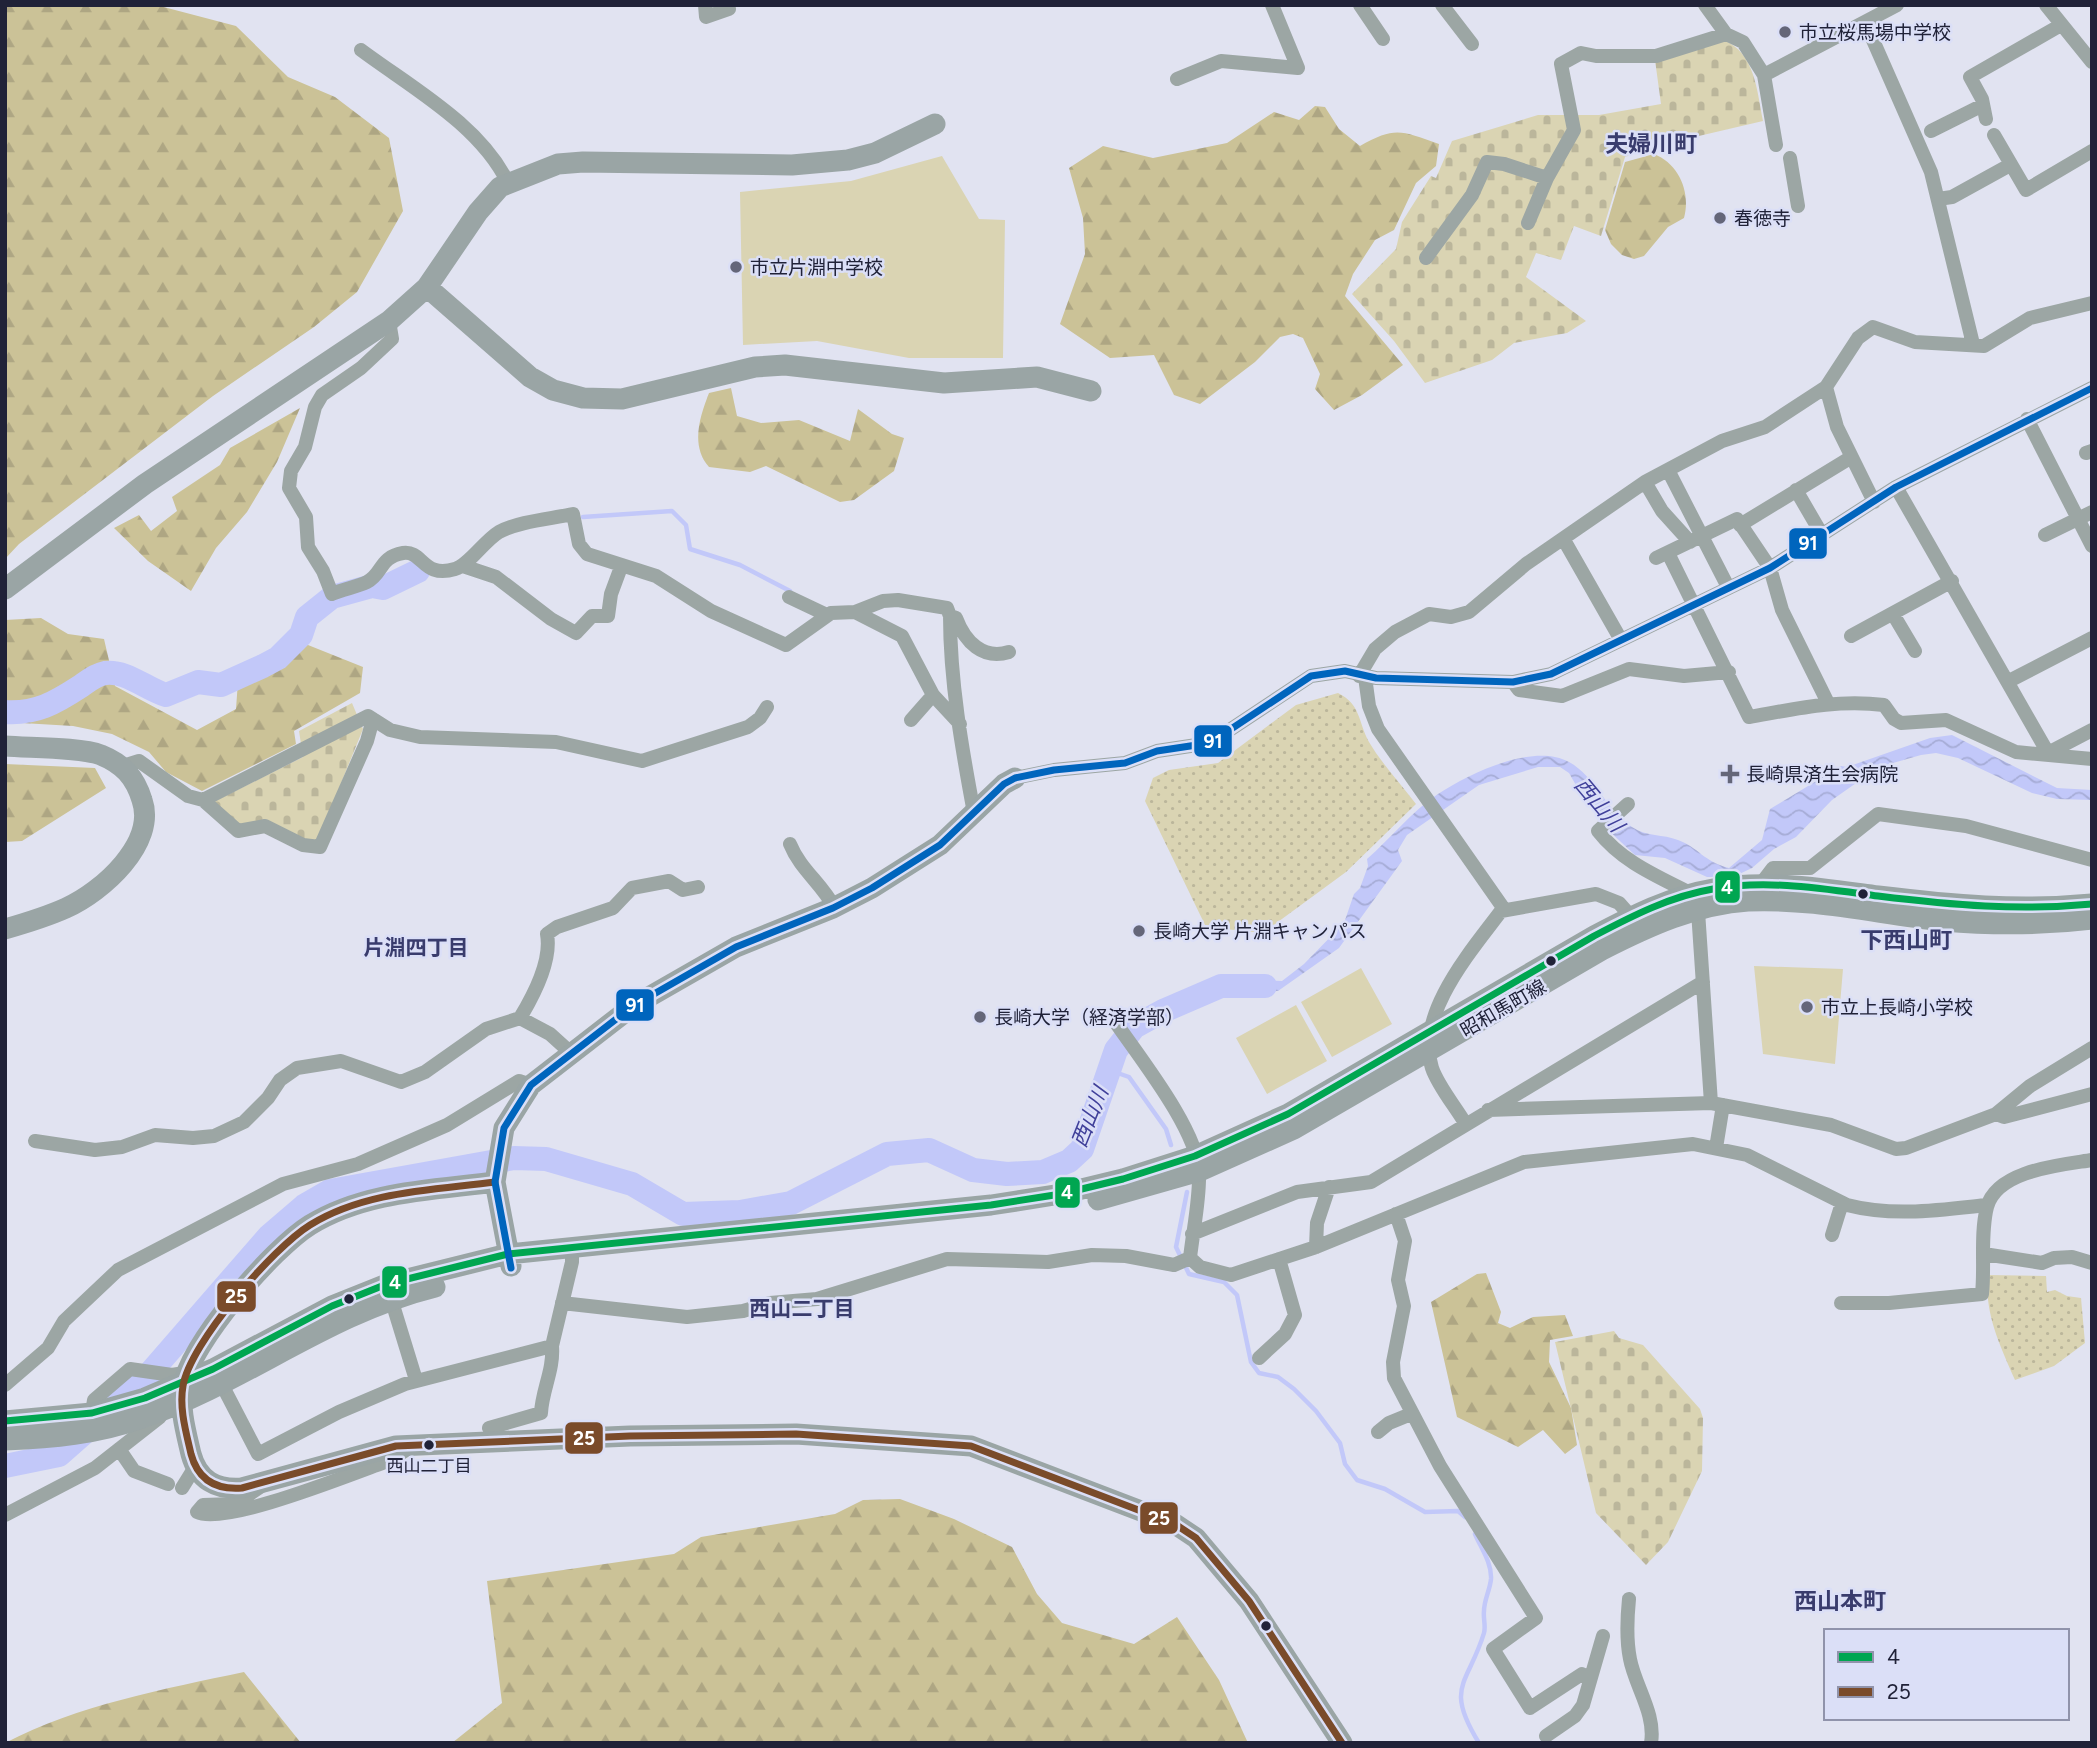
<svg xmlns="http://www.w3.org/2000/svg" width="2097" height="1748" viewBox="0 0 2097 1748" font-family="Figtree,'Noto Sans JP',sans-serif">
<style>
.green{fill:url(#green-dots)}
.forest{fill:url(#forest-firs)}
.cemetery{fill:url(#cemetery-stones)}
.pitch{fill:#dad4b3}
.water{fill:url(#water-waves)}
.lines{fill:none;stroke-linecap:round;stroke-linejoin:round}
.stream{stroke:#c2c8f9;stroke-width:4.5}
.river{stroke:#c2c8f9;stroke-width:24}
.street{stroke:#9ca6a4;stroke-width:14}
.secondary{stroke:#9aa5a5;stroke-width:21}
.bus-1-casing{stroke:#dbdff7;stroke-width:12}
.bus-2-casing{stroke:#dbdff7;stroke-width:12}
.bus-3-casing{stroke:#dbdff7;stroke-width:12}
.bus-1{stroke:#00a651;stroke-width:7}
.bus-2{stroke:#7a4b2a;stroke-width:7}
.bus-3{stroke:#0065bd;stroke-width:7}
.poi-dot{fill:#646679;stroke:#dbdff7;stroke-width:2.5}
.bus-dot{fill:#202238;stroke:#dbdff7;stroke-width:2.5}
.labels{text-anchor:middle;stroke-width:5;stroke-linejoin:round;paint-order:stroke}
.bus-label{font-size:17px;fill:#202238;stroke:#dbdff7}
.poi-label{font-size:19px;fill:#202238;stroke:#dbdff7;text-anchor:start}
.street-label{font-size:19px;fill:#202238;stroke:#dbdff7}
.water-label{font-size:21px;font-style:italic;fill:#40409a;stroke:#dbdff7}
.neighbourhood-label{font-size:21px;font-weight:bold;fill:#393c6d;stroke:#dbdff7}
.quarter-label{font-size:23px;font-weight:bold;fill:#393c6d;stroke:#dbdff7}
.line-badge{stroke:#dbdff7;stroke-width:2.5}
.badge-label{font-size:19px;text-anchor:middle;font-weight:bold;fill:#fff}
</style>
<defs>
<pattern id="green-dots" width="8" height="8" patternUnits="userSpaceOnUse" patternTransform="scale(1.75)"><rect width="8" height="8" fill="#dad4b3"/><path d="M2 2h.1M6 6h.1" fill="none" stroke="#bbb69b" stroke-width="1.8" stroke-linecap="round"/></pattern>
<pattern id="forest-firs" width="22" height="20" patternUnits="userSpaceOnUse" patternTransform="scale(1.75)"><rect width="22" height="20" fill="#cbc297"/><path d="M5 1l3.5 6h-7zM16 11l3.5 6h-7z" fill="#aea683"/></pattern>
<pattern id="cemetery-stones" width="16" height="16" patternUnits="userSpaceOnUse" patternTransform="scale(1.75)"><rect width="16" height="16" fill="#dad4b3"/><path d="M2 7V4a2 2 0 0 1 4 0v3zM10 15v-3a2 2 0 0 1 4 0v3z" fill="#bbb69b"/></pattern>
<pattern id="water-waves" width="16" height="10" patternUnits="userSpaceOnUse" patternTransform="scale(1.75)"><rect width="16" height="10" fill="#c2c8f9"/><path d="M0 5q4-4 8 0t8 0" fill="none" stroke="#a6acd6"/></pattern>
</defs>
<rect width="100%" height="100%" fill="#e1e3f1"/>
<!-- green -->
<path class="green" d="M1338,693c23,11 20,29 31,49 13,22 32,42 47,62l-70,68 -83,61 -57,-6 -61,-126 8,-23 16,-8 49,-7 78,-58z
M1988,1275l58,1 1,16 8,-2 12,6 14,2 4,45 -31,23 -39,14c-15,-35 -31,-67 -27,-105z"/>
<!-- forest -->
<path class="forest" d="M5,5h151l80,21 52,51 47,20 54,41 14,73 -46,81 -43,35 -101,69 -194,148 -14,15z
M1315,106l10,1 14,22 21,17c36,-20 41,-15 79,-2l-3,22 -20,17 -22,47 -19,10 -22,34 -8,22 58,69 -41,30 -28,15 -19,-21 5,-15 -17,-36 -10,-4 -13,3 -25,25 -55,42 -26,-9 -20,-40 -44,3 -50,-34 25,-70 -2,-36 -14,-50 34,-22 50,12 74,-15 47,-31 25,8z
M1654,154c25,10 37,38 30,64l-16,9 -24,29 -10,3 -12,-4 -11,-11 -6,-14 20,-68z
M731,388l6,28 24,7 38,-3 51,21 8,-32 34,25 12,4 -10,33 -40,29 -14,2 -74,-36 -16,6 -41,-5c-19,-21 -9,-51 0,-74z
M300,408l-23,54 -30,50 -31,36 -25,43 -43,-30 -34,-33 25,-13 12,16 26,-20 -5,-14 48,-32 10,-17z
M41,618l27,16 36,5 11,47 82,44 39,-21 2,-28 50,-22 15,-16 60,24 -3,26 -66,38 2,13 -94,47 -36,-19 -17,-20 -37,-18 -39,-8 -68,-4v-102z
M5,764l90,4 11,20 -84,53 -17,1z
M1486,1273l15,39 -3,11 12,5 23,-11 32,-2 8,21 -23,4 -1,22 22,46 6,37 -12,9 -22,-24 -25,17 -61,-30 -26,-115 46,-28z
M900,1499l54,20 58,28 25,47 25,29 72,21 43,-27 42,63 29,63h-796l50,-40 -15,-122 187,-27 27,-17 134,-23 28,-14z
M244,1672l57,71h-296c73,-38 159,-54 239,-71z"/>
<!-- cemetery -->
<path class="cemetery" d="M1723,40c32,12 34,51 40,81l-107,25 -31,11 -24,79 -27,-10 -13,34 -25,-7 -10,24 60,44 -19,12 -53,10 -22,17 -67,23 -31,-42 -42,-47 44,-45 6,-27 29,-46 5,2 16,-37 86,-26h61l62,-11 -6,-44z
M352,703l11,26 -45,111 -12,2 -65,-14 -28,-26 90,-45 -4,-26z
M1614,1331l5,7 24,7 57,64 3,9 -1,53 -34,71 -22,23 -50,-52 -41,-171z"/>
<!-- pitch -->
<path class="pitch" d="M942,156l37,63 26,1 -2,138h-94l-92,-17 -74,4 -3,-153 111,-11z
M1754,966l89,3 -8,95 -72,-10z
M1361,968l31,56 -60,33 -31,-55z
M1296,1005l31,56 -60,33 -31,-56z"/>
<!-- water -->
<path class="water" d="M1952,735l105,53 35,2v10l-35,-1 -25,-6 -74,-35 -22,-5 -15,2 -42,12 -47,33 -36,37 -22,12 -22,19 -19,9h-26l-42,-19 -30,-3 -27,-25 -9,-22 -18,-14 -12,-21 -9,-6h-22l-59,18 -72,50 -9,15 4,11 -63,87 -61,43 -45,1 -4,-13 53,2 22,-17 40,-41 10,-29 6,-6 8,-22 -1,-7c23,-20 45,-48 71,-65 31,-20 95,-52 131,-32 26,14 38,49 63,65 15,10 31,7 46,13 20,7 26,22 51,28l33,-28 8,-31 71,-43 6,1 83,-29z"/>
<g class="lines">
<!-- stream -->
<path class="stream" d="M583,517l89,-6 14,14 4,24 50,16 50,26
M1109,1070l20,7 37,52 5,16
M1187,1192l-11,55 13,27 35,8 13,13 14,67 8,11 19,4 16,12 22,22 24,32 5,21 12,16 28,9 40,23 33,-1 7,6
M1475,1534c6,14 17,29 16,45 -1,11 -7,21 -7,32 -1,7 2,15 0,22 -16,52 -40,53 -5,110"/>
<!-- river -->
<path class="river" d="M5,712c31,2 50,-9 76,-26 7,-5 14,-11 24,-13 21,-3 41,16 61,22l32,-13 23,3 42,-19 15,-8 23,-23 6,-18 25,-20 40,-11 11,2 35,-17
M5,1466l54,-11 84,-74 126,-145 35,-30 26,-15 184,-33 32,1 86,25 51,30 57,-2 51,-9 96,-49 42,-4 44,20 34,4 36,-2 26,-11 13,-12 34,-99 18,-23 29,-16 58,-25h44"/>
<!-- street -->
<path class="street" d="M705,5l1,12 23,-8
M1360,5l23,34
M1442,5l30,39
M1705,5l21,29
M2046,5l46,57
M1865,22l66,150 42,172
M361,50c51,38 119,75 147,133
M1177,79l44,-18 77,7 -26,-63
M1986,119l-4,-20 -12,-22 91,-52
M1931,131l50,-25
M1994,135l32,55 66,-39
M1776,145l-12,-70 133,-70
M1790,158l8,48
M1938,199l14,-2 58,-32
M1528,223l19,-45
M1426,258l46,-63 15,-33 17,2 43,14 27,-48 -13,-66 20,-11 15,3h60l70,-22 17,8 21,33
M389,321l3,18 -31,29 -39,27 -7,12 -10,40 -14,24 -2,17 17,29 2,30 15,24 9,23c11,-5 25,-7 35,-12 16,-8 12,-25 36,-29 20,-3 20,26 52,16 14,-4 29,-28 44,-37 21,-11 51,-13 74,-18l6,30 8,10 69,22 55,35 75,34 45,-32 24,-1 28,-11 15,-1 49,8 3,8 6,2c9,24 27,42 53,34
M1826,387l11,40 37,75
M2027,419l65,127
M2086,453l6,-2
M1669,472l59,115
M1645,482l17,29 28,31
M1896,487l152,266
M1796,490l25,43
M1740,525l110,-67
M2045,535l47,-23
M1564,540l57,100
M1668,553l81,164c46,-8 88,-18 135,-12l10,14 7,4 45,-3 70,32 76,7
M1656,558l81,-39 33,49 12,42 46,93
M463,566l33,11 55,42 25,14 16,-17h16l3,-22 10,-27
M789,597l38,18
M855,612l47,24 31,59 27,29
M1893,614l22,37
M950,616c0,65 12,133 24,197
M1851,636l101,-55
M1359,676l16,-27 20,-17 34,-18 22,3 18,-5 57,-48 119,-82 77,-41 43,-14 61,-40 32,-49 15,-11 42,15 69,4 46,-28 62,-15
M1365,677l4,29 9,23 126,180
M2009,681l83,-43
M1513,682l6,8 43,6 67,-27 55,7 45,-4
M911,720l22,-25
M2048,753l44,-23
M123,766l16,-5 49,35 15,4 35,31 27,-5 38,19 17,2 47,-106 6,-22
M1015,778l39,-8 71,-7 32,-12 53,-8 101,-67 34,-5 31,7 137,4 38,-8 219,-106 126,-81 196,-99
M203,800l165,-84 22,14 30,7 136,5 86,19 106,-34 12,-9 7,-11
M1628,804l-30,27c24,31 59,45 94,63l6,17 13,192
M790,844c10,25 32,40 44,63
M1760,885l13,-17h37l68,-54 88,12 126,34
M520,1018l30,16 21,19
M1116,1023c24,35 82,108 83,149 1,28 -6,58 -9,86l10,9 31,8 85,-28 208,-85 169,-18 54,11 100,50c46,12 93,5 140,0
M1488,1110l223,-7 120,22 65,24 10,-1 90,-34 34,-28 62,-38
M1996,1114l8,3 88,-23
M1465,1123c-10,-17 -27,-37 -33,-55 -17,-54 40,-118 69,-157l95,-17 23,9 16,18
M35,1141l60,9 27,-3 33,-12 38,3 21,-2 30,-14 24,-24 12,-18 17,-12 44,-7 60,21 24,-10 61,-43 34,-11c14,-23 32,-57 27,-84l10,-7 56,-19 19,-20 37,-7 14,9 15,-3
M1716,1148l7,-43
M1396,1214l9,27 -7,39 6,26 -11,56 1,16 46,88 96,152 -43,31 37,59 52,-34
M1192,1234l105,-42 74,-10 332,-200
M1832,1235l10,-32
M1316,1247l1,-24 12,-36
M1984,1254l58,9 12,-5 18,-1 20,6
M389,1292l27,88
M562,1303l125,14 56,-6 27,-8 47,-4 130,-40 101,3 44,-7 34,1 48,9 16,-7
M1841,1303h48l93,-9c3,-27 -2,-60 5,-87 10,-37 74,-42 105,-47
M1259,1358l26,-24 10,-19 -16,-56
M219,1379l39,75 81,-42 66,-28 147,-38 20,-84v-14
M5,1385l43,-37 16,-27 54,-51 165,-86 75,-20 89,-39 72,-44 12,4
M92,1413l2,-13 36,-31 42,6 18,-3
M489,1428l52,-15c1,-23 13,-43 11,-67
M1378,1432l11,-9 22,-9
M119,1449l15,22 34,13
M260,1487l-25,17 -32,1 -6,7c29,14 159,-40 194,-52l18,-12
M182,1488l13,-21
M5,1515l90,-47 65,-51
M1629,1599c-2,20 -3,40 1,60 5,27 26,55 21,84
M1546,1736l29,-20 8,-11 20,-69"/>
<!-- secondary -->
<path class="secondary" d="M427,287l103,90 23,13 30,8 39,1 133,-32 30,-2 159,18 93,-6 54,14
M5,589l140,-105 244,-163 38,-34 51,-75 22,-25 58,-23 25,-2 209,3 56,-5 27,-7 60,-29
M5,746c24,2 75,1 96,9 22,9 34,22 41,45 15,43 -40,92 -76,108 -20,9 -40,15 -61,21
M495,1182c-61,8 -130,9 -185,43 -37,23 -120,118 -127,161 -4,22 3,46 8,68 7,26 25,36 51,34l154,-42 234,-10 166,-2 175,12 204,78 21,14 53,63 93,142
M1098,1200l102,-29 94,-42 308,-179c45,-23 95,-46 146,-49 65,-3 130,13 195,20 49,4 100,4 149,-2
M511,1266l-16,-84 9,-54 27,-43 102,-79 103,-59 97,-39 39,-20 68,-43 64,-61 11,-6
M5,1421l87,-8 53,-15 68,-29 119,-63 55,-22 121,-30 483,-49 70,-11 62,-15 72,-23 93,-42 306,-178c38,-20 77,-40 119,-47 54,-10 112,0 165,7 74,9 140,15 214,8
M5,1440c47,-2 92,-6 137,-22 103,-35 184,-104 293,-131"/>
<!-- bus-1 casing -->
<g class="bus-1-casing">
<path id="bus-1" d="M5,1421l87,-8 53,-15 68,-29 119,-63 55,-22 121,-30 483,-49 70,-11 62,-15 72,-23 93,-42 306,-178c38,-20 77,-40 119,-47 54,-10 112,0 165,7 74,9 140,15 214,8"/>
</g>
<!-- bus-2 casing -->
<g class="bus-2-casing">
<path id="bus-2" d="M495,1182c-61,8 -130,9 -185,43 -37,23 -120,118 -127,161 -4,22 3,46 8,68 7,26 25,36 51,34l154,-42 234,-10 166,-2 175,12 204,78 21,14 53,63 93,142"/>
</g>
<!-- bus-3 casing -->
<g class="bus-3-casing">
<path id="bus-3" d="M511,1268l-16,-86 9,-54 27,-43 102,-79 103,-59 97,-39 39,-20 68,-43 64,-61 11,-6 39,-8 71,-7 32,-12 53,-8 101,-67 34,-5 31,7 137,4 38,-8 219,-106 126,-81 196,-99"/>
</g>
<!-- bus-1 -->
<use href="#bus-1" class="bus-1"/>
<!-- bus-2 -->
<use href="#bus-2" class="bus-2"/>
<!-- bus-3 -->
<use href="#bus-3" class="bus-3"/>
</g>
<!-- markers -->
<g class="poi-dot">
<circle cx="1785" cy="32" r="7"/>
<circle cx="1720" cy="218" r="7"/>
<circle cx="736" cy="267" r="7"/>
<path d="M1726.5 763.5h7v7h7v7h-7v7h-7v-7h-7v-7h7z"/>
<circle cx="1139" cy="931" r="7"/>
<circle cx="1807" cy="1007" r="7"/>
<circle cx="980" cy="1017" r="7"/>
</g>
<g class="bus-dot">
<circle cx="1863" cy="894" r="6"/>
<circle cx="1551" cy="961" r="6"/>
<circle cx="349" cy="1299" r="6"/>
<circle cx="429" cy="1445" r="6"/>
<circle cx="1266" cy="1626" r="6"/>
</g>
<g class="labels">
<!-- bus labels -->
<g class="bus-label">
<text x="429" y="1472">西山二丁目</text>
</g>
<!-- poi labels -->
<g class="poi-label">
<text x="1799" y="39">市立桜馬場中学校</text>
<text x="1734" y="225">春徳寺</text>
<text x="750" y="274">市立片淵中学校</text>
<text x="1746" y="781">長崎県済生会病院</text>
<text x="1153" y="938">長崎大学 片淵キャンパス</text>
<text x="1821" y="1014">市立上長崎小学校</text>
<text x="994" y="1024">長崎大学（経済学部）</text>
</g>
<!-- street labels -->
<g class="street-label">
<text transform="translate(1503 1008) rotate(-30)" y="7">昭和馬町線</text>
</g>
<!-- water labels -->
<g class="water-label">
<text transform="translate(1599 805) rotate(50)" y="7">西山川</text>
<text transform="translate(1090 1117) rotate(-68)" y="7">西山川</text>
</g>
<!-- neighbourhood labels -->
<g class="neighbourhood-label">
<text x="416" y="955">片淵四丁目</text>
<text x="802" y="1316">西山二丁目</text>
</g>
<!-- quarter labels -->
<g class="quarter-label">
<text x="1651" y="152">夫婦川町</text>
<text x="1906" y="948">下西山町</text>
<text x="1840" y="1609">西山本町</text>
</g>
</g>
<g class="line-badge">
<rect x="1788" y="527" width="40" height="33" rx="7" fill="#0065bd"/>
<rect x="1193" y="724" width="40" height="34" rx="7" fill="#0065bd"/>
<rect x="1714" y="870" width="27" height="34" rx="7" fill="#00a651"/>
<rect x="615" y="988" width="40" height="34" rx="7" fill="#0065bd"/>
<rect x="1054" y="1176" width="27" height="33" rx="7" fill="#00a651"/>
<rect x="381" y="1265" width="27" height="34" rx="7" fill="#00a651"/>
<rect x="216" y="1280" width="41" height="33" rx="7" fill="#7a4b2a"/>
<rect x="564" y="1421" width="40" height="34" rx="7" fill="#7a4b2a"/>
<rect x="1139" y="1501" width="40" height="34" rx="7" fill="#7a4b2a"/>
</g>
<g class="badge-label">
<text x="1808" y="550">91</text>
<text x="1213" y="748">91</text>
<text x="1727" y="894">4</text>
<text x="635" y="1012">91</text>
<text x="1067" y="1199">4</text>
<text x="395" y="1289">4</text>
<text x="236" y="1303">25</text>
<text x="584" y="1445">25</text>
<text x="1159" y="1525">25</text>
</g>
<!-- border -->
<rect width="2097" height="1748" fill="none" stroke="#202238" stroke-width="14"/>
<!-- legend -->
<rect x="1824" y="1629" width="245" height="91" fill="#dbdff7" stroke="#9093ab" stroke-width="2"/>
<rect x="1838" y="1652" width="35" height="10" fill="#00a651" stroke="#9093ab" stroke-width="2"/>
<text x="1887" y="1664" font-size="21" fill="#202238">4</text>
<rect x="1838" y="1687" width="35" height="10" fill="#7a4b2a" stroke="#9093ab" stroke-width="2"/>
<text x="1887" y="1699" font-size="21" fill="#202238">25</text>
</svg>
